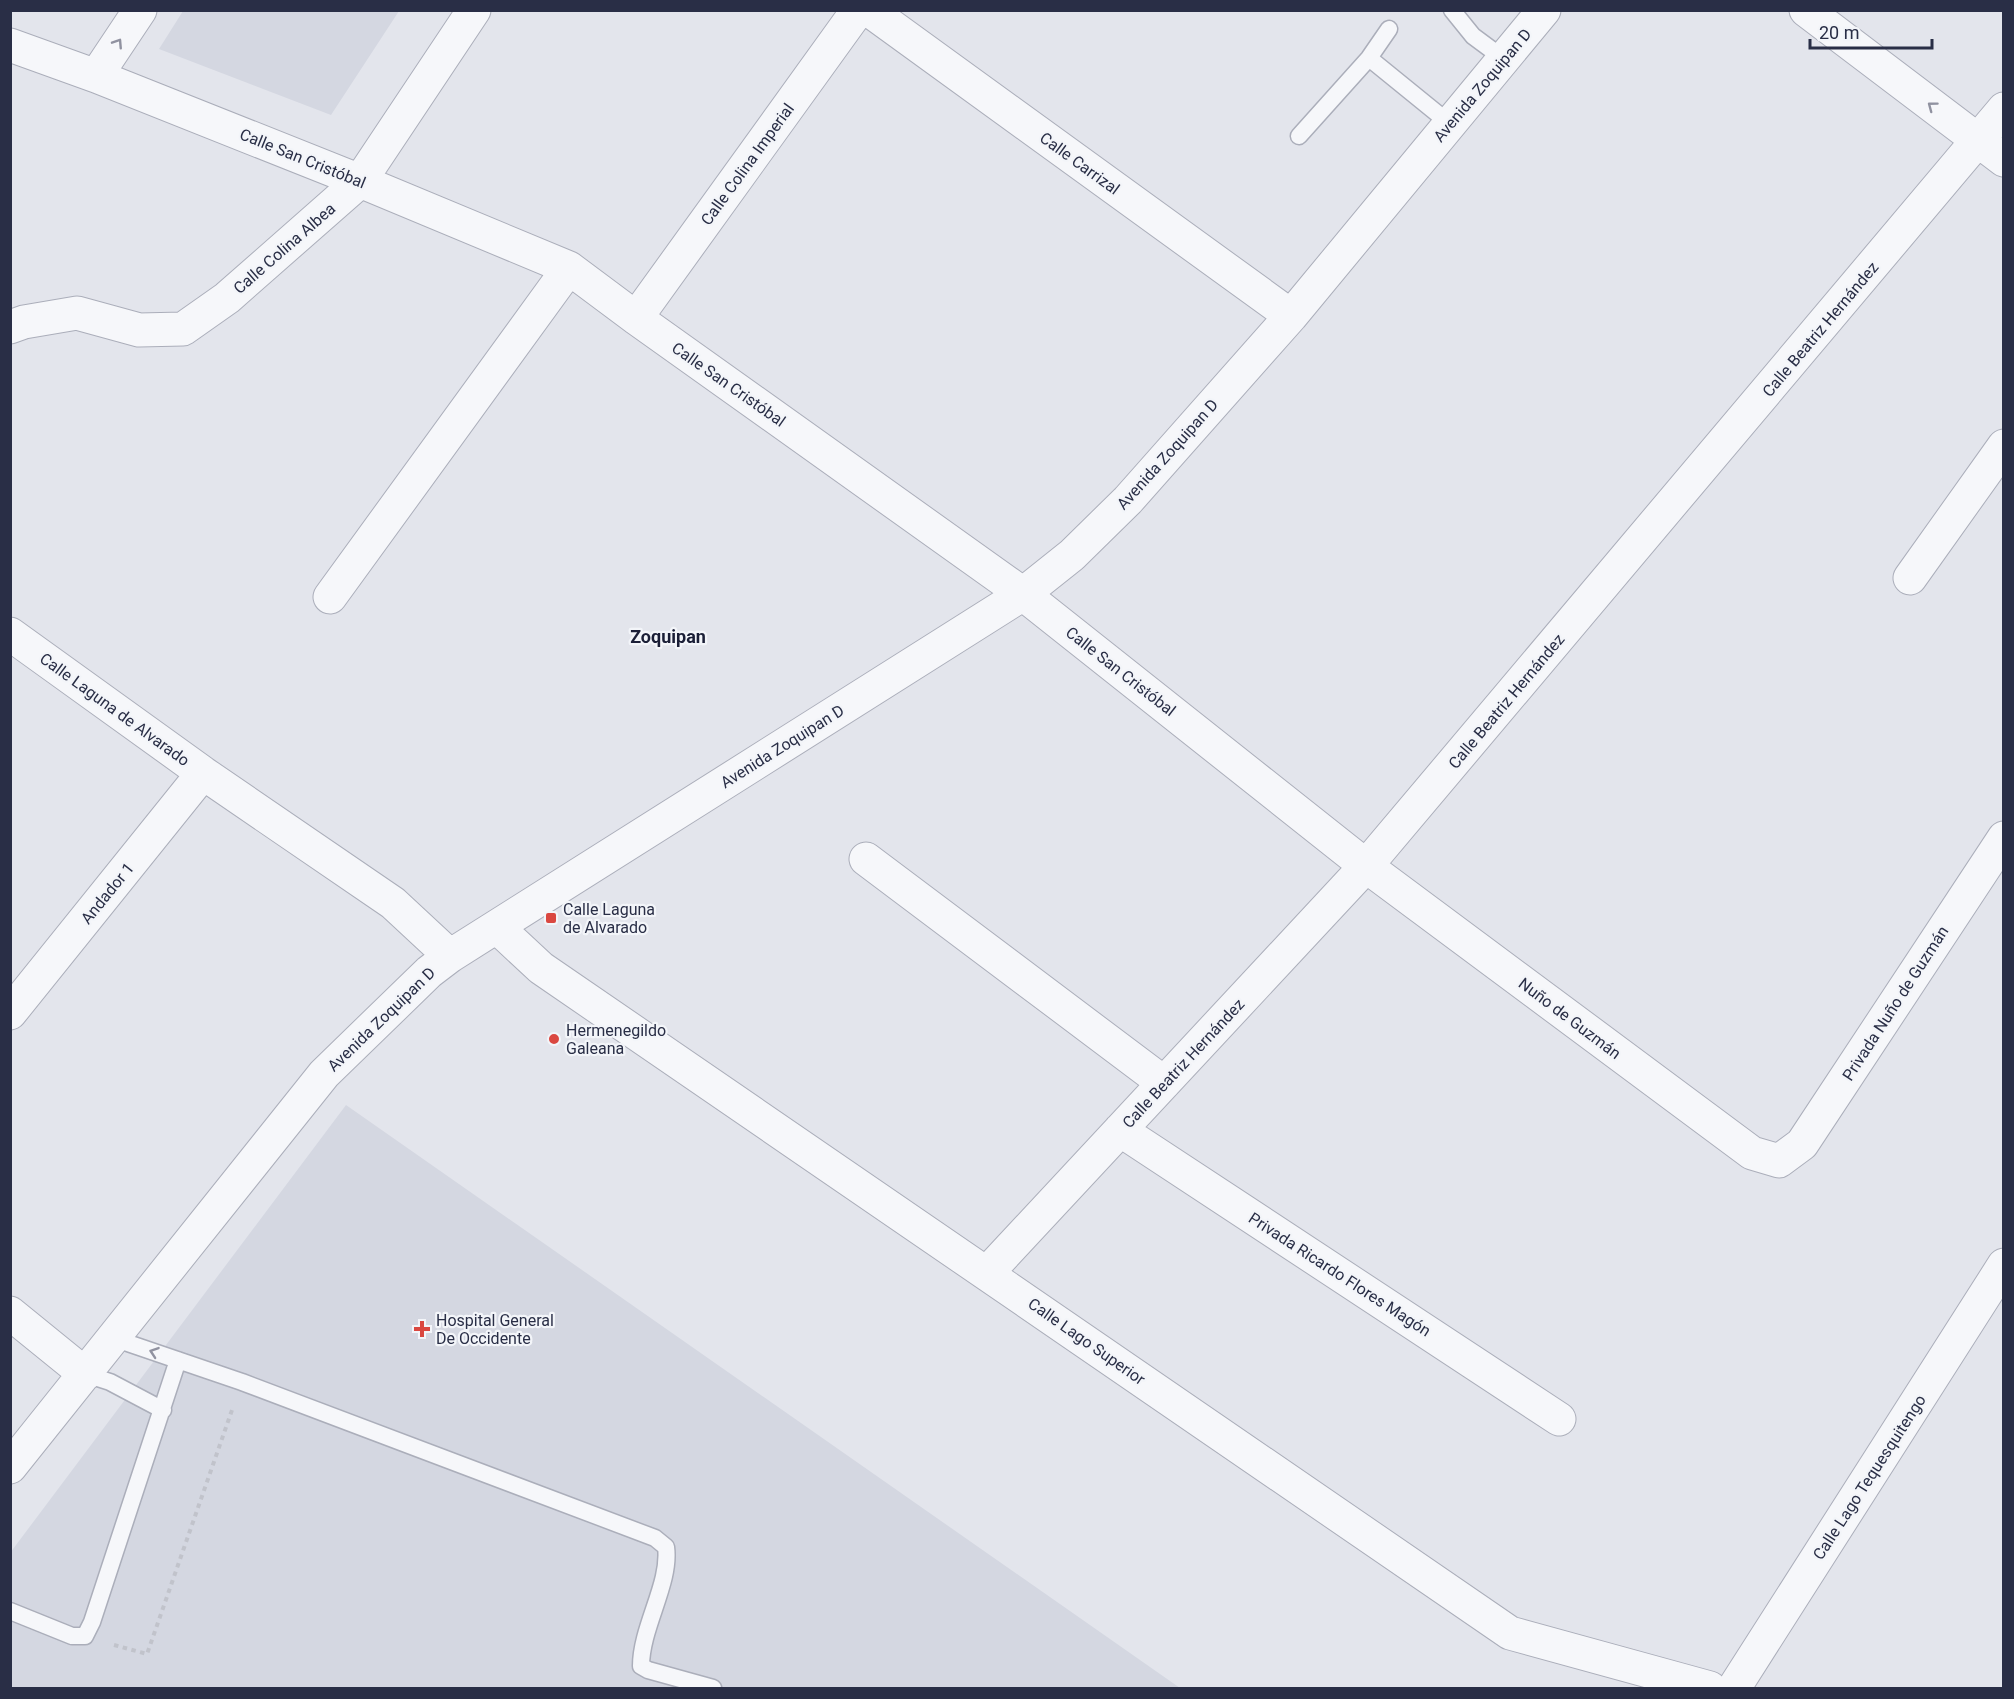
<svg xmlns="http://www.w3.org/2000/svg" width="2014" height="1699" viewBox="0 0 2014 1699" font-family="Roboto,sans-serif">
<style>
.built{fill:#d4d7e1}
.lines{fill:none;stroke-linecap:round;stroke-linejoin:round}
.lane-casing{stroke:#abaeba;stroke-width:19}
.street-casing{stroke:#abaeba;stroke-width:35}
.path{stroke:#c1c3cb;stroke-width:4;stroke-dasharray:4.5 4.5;stroke-linecap:butt}
.lane{stroke:#f6f7fa;stroke-width:16}
.street{stroke:#f6f7fa;stroke-width:33}
.oneway{stroke:#9092a0}
.poi-dot{fill:#da4740;stroke:#f3f5f9;stroke-width:2}
.labels{text-anchor:middle;stroke-width:4.5;stroke-linejoin:round;paint-order:stroke}
.street-label{font-size:16px;fill:#292e46;stroke:#f3f5f9}
.poi-label{font-size:16px;fill:#292e46;stroke:#f3f5f9;text-anchor:start}
.neighbourhood-label{font-size:18px;font-weight:bold;fill:#1b1f37;stroke:#f3f5f9}
</style>
<rect width="100%" height="100%" fill="#e3e5ec"/>
<!-- built -->
<path class="built" d="M183,11v-1l216,1 -68,104 -172,-66z
M346,1105l834,583h-1169l-1,-135z"/>
<g class="lines">
<!-- lane casing -->
<g class="lane-casing">
<path id="lane" d="M1452,10l21,26 31,23
M1369,58l80,65
M1299,136l70,-78 20,-29
M113,1338l129,44 413,156 11,9c5,36 -25,80 -25,119l7,4 65,18
M85,1374l25,8 53,28
M10,1611l62,25h13l7,-14 86,-262"/>
</g>
<!-- street casing -->
<g class="street-casing">
<path id="street" d="M869,10l422,306
M1806,10l198,150
M10,45l86,31 264,105 209,87 67,50 387,276 343,272 386,287 27,8 23,-17 202,-306
M96,76l44,-66
M636,318l222,-308
M10,327l14,-5 53,-9 62,17 44,-1 44,-31 133,-117 114,-171
M1910,578l94,-132
M330,597l239,-329
M10,634l193,139 190,130 57,53
M866,859l298,224
M497,927l44,41 969,665 200,55
M10,1013l193,-240
M1120,1130l439,289
M987,1273l379,-407 638,-757
M10,1313l75,61
M10,1467l314,-393 105,-102 21,-16 573,-362 49,-39 56,-55 163,-184 253,-306
M1734,1688l270,-423"/>
</g>
<!-- path -->
<path class="path" d="M114,1645l33,9 85,-244"/>
<!-- lane -->
<use href="#lane" class="lane"/>
<!-- street -->
<use href="#street" class="street"/>
</g>
<!-- one-way arrows -->
<defs><path id="oneway-chevron" d="M-2-3.5L2.5 0L-2 3.5" fill="none" stroke-width="1.6" stroke-linecap="round" stroke-linejoin="round" transform="scale(1.5)"/></defs>
<g class="oneway">
<use href="#oneway-chevron" transform="translate(118 43) rotate(-57)"/>
<use href="#oneway-chevron" transform="translate(1932 106) rotate(-143)"/>
<use href="#oneway-chevron" transform="translate(154 1352) rotate(-161)"/>
</g>
<!-- markers -->
<g class="poi-dot">
<rect x="545" y="912" width="12" height="12" rx="3"/>
<circle cx="554" cy="1039" r="6"/>
<path d="M419 1320h6v6h6v6h-6v6h-6v-6h-6v-6h6z"/>
</g>
<g class="labels">
<!-- street labels -->
<g class="street-label">
<text transform="translate(1482 85) rotate(-50)" y="6">Avenida Zoquipan D</text>
<text transform="translate(303 158) rotate(22)" y="6">Calle San Cristóbal</text>
<text transform="translate(1080 163) rotate(36)" y="6">Calle Carrizal</text>
<text transform="translate(747 164) rotate(-54)" y="6">Calle Colina Imperial</text>
<text transform="translate(284 248) rotate(-41)" y="6">Calle Colina Albea</text>
<text transform="translate(1820 329) rotate(-50)" y="6">Calle Beatriz Hernández</text>
<text transform="translate(729 384) rotate(35)" y="6">Calle San Cristóbal</text>
<text transform="translate(1167 454) rotate(-48)" y="6">Avenida Zoquipan D</text>
<text transform="translate(1121 671) rotate(38)" y="6">Calle San Cristóbal</text>
<text transform="translate(1506 701) rotate(-50)" y="6">Calle Beatriz Hernández</text>
<text transform="translate(115 709) rotate(36)" y="6">Calle Laguna de Alvarado</text>
<text transform="translate(782 746) rotate(-32)" y="6">Avenida Zoquipan D</text>
<text transform="translate(107 893) rotate(-51)" y="6">Andador 1</text>
<text transform="translate(1895 1003) rotate(-57)" y="6">Privada Nuño de Guzmán</text>
<text transform="translate(1570 1018) rotate(37)" y="6">Nuño de Guzmán</text>
<text transform="translate(381 1019) rotate(-44)" y="6">Avenida Zoquipan D</text>
<text transform="translate(1183 1063) rotate(-47)" y="6">Calle Beatriz Hernández</text>
<text transform="translate(1340 1274) rotate(33)" y="6">Privada Ricardo Flores Magón</text>
<text transform="translate(1087 1341) rotate(35)" y="6">Calle Lago Superior</text>
<text transform="translate(1869 1477) rotate(-57)" y="6">Calle Lago Tequesquitengo</text>
</g>
<!-- poi labels -->
<g class="poi-label">
<text x="563" y="915">Calle Laguna<tspan x="563" dy="18">de Alvarado</tspan></text>
<text x="566" y="1036">Hermenegildo<tspan x="566" dy="18">Galeana</tspan></text>
<text x="436" y="1326">Hospital General<tspan x="436" dy="18">De Occidente</tspan></text>
</g>
<!-- neighbourhood labels -->
<g class="neighbourhood-label">
<text x="668" y="643">Zoquipan</text>
</g>
</g>
<!-- border -->
<rect width="2014" height="1699" fill="none" stroke="#292e46" stroke-width="24"/>
<!-- scale -->
<path d="M1810 39v9h122v-9" fill="none" stroke="#292e46" stroke-width="3"/>
<text x="1819" y="39" font-size="18" fill="#292e46" stroke="#f3f5f9" stroke-width="4.5" paint-order="stroke">20 m</text>
</svg>
